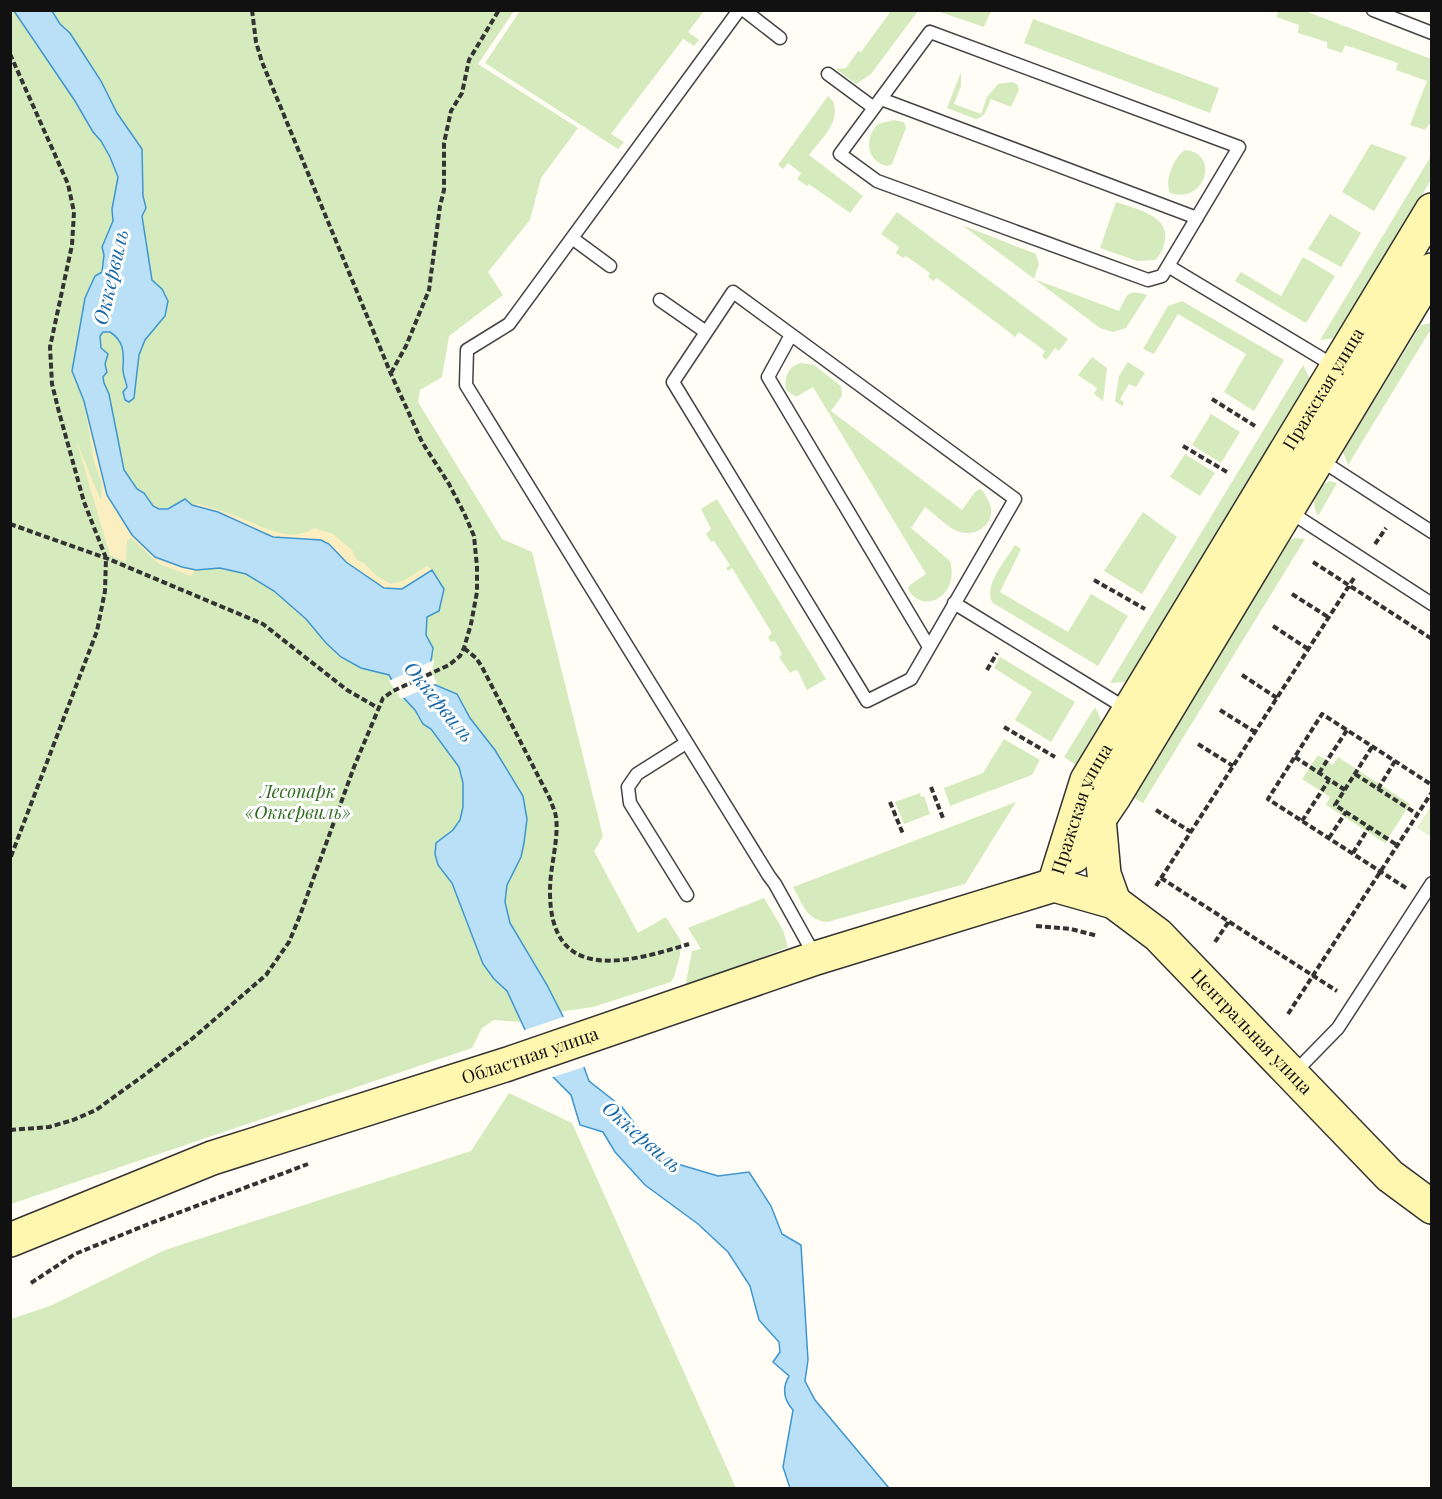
<svg xmlns="http://www.w3.org/2000/svg" width="1442" height="1499" viewBox="0 0 1442 1499" font-family="'Playfair Display',serif">
<style>
.green{fill:#d5ebbd}
.sand{fill:#fbeec1}
.pitch{fill:#e6f2cf}
.water{fill:#b9e0f7;stroke:#3f96cf;stroke-width:1.5}
.pier{fill:#fffdf5}
.lines{fill:none;stroke-linecap:round;stroke-linejoin:round}
.lane-casing{stroke:#444;stroke-width:15}
.secondary-casing{stroke:#333;stroke-width:36}
.path{stroke:#333;stroke-width:4;stroke-dasharray:6 3;stroke-linecap:butt}
.lane{stroke:#fff;stroke-width:12}
.secondary{stroke:#fff6b0;stroke-width:33}
.labels{text-anchor:middle;stroke-width:6;stroke-linejoin:round;paint-order:stroke}
.street-label{font-size:18px;fill:#111;stroke:#fff}
.park-label{font-size:18px;font-style:italic;fill:#2f6b1f;stroke:#fff}
.water-label{font-size:20px;font-style:italic;fill:#1768a6;stroke:#fff}
</style>
<rect width="100%" height="100%" fill="#fffdf5"/>
<!-- green -->
<path class="green" d="M10,11h504l-36,53 100,64 -37,50 -11,42 -42,52 15,23 -54,41 -7,41 -22,13 -2,12 84,137 30,13 71,284 -9,15 44,82 28,-16 15,24 -1,14 -6,22 -3,5 -78,25 -55,8 -18,7 -26,-2 -12,8 -10,20 -461,156z
M520,11v-1l184,1 -16,21 11,8 -5,6 -11,-7 -72,95 13,8 -6,7 -133,-86z
M891,11h27l-47,63 -15,10 -20,-15 10,-1 12,-17 3,1z
M937,11h54l-7,16z
M1279,11h26l126,48v65l-1,-1 -5,7 -15,-5 17,-44 -31,-11 2,-7 -53,-18 -3,8 -15,-5v-6l-29,-9 1,-8 -23,-8z
M1033,19l186,69 -9,25 -186,-70z
M961,72v14l-7,18 27,10 6,-17 11,-13 14,-2 5,2 2,6 -8,17 -20,-8c-4,9 -5,18 -15,20l-29,-11z
M828,96l5,5c8,22 -12,38 -24,54l54,41 -13,17 -41,-29 -2,2 -10,-7 4,-6 -13,-10 -5,6 -5,-4z
M894,120l10,2 2,6 -14,36 -5,2c-21,-5 -23,-28 -9,-42z
M1371,144l36,13 -33,54 -32,-19z
M1185,150c36,3 20,55 -15,43 -6,-12 4,-36 15,-43z
M1431,156v24l-96,158 -15,2z
M1116,202c17,6 53,13 49,37 -1,9 -4,15 -10,21l-18,1 -37,-13z
M897,212l171,127 -9,12 -4,-3 -9,12 -4,-4 3,-5 -26,-19 -5,6 -1,-3 -76,-57 -4,3 -5,-4 2,-4 -24,-17 -3,2 -7,-5 3,-6 -18,-13z
M1330,214l31,19 -20,34 -33,-18z
M962,225l74,29 3,10 -5,15 85,32c9,-17 7,-22 28,-16l-21,33 -13,4 -13,-4z
M1303,257l32,19 -29,47 -71,-42 6,-9 40,24z
M1182,301l102,59 -30,51 -30,-19 22,-38 -68,-40 -24,40 -11,-5 25,-43z
M1431,323v6l-83,136 -5,-14 78,-126z
M1092,357l15,11 -4,33 -9,-7 3,-6 -19,-13z
M1128,362l17,11 -9,14 -7,-3 -9,15 4,4 -2,3 -7,-5 4,-25z
M801,363l13,2 27,21 1,10 -11,15 131,99 13,-18 5,-3 3,2c4,7 9,14 8,22 -1,15 -18,23 -31,19 -13,-4 -24,-17 -35,-25l-14,21 39,33c10,35 -27,55 -42,28l2,-4 16,-11 -113,-187 -17,10 -10,-7c-2,-13 2,-24 15,-27z
M1303,365l8,16 -185,301 -16,1z
M1211,414l29,18 -19,31 -29,-18z
M1185,454l30,19 -15,23 -30,-19z
M1330,481l7,2 -19,33c-8,-13 -3,-29 12,-35z
M717,499l109,180 -19,11 -9,-19 -3,-1 -5,3 -11,-16 3,-3 -7,-13 -4,1 -3,-5 4,-4 -40,-65 -4,3 -2,-3 4,-3 -16,-24 -3,1 -5,-8 5,-5 -10,-20z
M1143,512l34,25 -35,57 -38,-23z
M1295,538l10,1 -162,264 -11,-6 156,-256z
M1015,545l6,4 -21,43 68,40 23,-38 37,22 -30,50 -105,-63c-11,-15 13,-44 22,-58z
M1000,657l75,45 -24,40 -36,-22 17,-28 -38,-24z
M1095,707l7,15 -26,43 -12,-8z
M1004,739l36,21 -8,15 -82,31 -6,-18 39,-15z
M1318,755l15,10 5,-8 72,47 -25,39 -59,-38 4,-8 -28,-18z
M920,793l1,4 3,-1 6,18 -26,10 -9,-22z
M1016,802l-51,82 -138,38c-21,-2 -25,-19 -34,-35z
M764,898l19,32 5,17 -103,41 7,-37 9,-2 -13,-21z
M509,1093l63,30 164,365h-725v-169l39,-13 115,-56 306,-99z"/>
<!-- sand -->
<path class="sand" d="M84,401l23,94c23,41 41,66 89,75l-5,6 -32,-12 -28,-26 -4,3 -1,21 -16,-7 -34,-115 25,61 1,-18 -8,-21z
M199,504c17,5 33,10 49,17 21,9 45,21 66,7l19,6 19,16 5,10 7,3 13,13 14,8 12,-3 24,-15 5,4 -30,19 -18,-1 -38,-26 -17,-18 -8,-4 -48,-3 -55,-25 -26,-7z"/>
<!-- pitch -->
<path class="pitch" d="M1431,806v31l-14,-9z"/>
<!-- water -->
<path class="water" d="M14,11h38l8,13 10,9 9,14 22,34 16,32 25,36 1,47 3,12 -4,8 10,64 10,9 6,12 -3,15 -20,24 -6,15 -5,43 -5,4 -4,-2 -2,-8 4,-5c-1,-6 -5,-14 -4,-20 1,-14 1,-26 -13,-35h-7l-3,4 1,12 7,6 -3,10 2,8 -4,5 1,6 5,11 15,76 13,19 7,4 9,13 6,3h9l17,-10 7,6 26,7 55,25 48,3 8,4 17,18 38,26 18,1 30,-19 12,19 -5,22 -12,6 -1,18 7,13 -4,26 4,10 24,10 13,24 25,32 28,46 4,23 -3,24 -3,14 -14,28 -2,17 5,21 37,62 25,49 17,47 33,26 26,34 33,24 37,11 31,-4 22,34 11,28 19,11 7,115 -3,21 10,19 74,88h-99l-7,-21 10,-57c-9,-10 -11,-22 -4,-34l-16,-14 7,-10 -1,-10 -20,-22 -9,-34 -22,-34 -30,-28 -53,-39 -30,-33 -12,-20 -23,-7 -9,-30 -22,-22 -15,-24 -27,-58 -13,-12 -11,-15 -31,-81 -14,-18 -3,-11 1,-11 17,-13 7,-10 3,-13v-24l-4,-16 -28,-38 -8,-5 -8,-14 -15,-16 -11,-19 -28,-7 -20,-11 -15,-14 -20,-24 -32,-28 -28,-17 -26,-6 -24,2 -14,-3 -27,-10 -23,-22 -25,-40 -23,-94 -12,-30 13,-73 10,-22 7,-4 2,-17 -2,-8 11,-26 -1,-12 6,-32 -8,-20 -9,-16 -8,-9 -18,-31z"/>
<!-- pier -->
<path class="pier" d="M434,660l-2,13 5,10 -36,16 -12,-18z
M566,1016l21,50 -37,12 -19,-28 -9,-19z"/>
<g class="lines">
<!-- lane casing -->
<g class="lane-casing">
<path id="lane" d="M739,10l-230,314 -42,26 -1,35 303,491 6,8 40,72
M744,10l36,28
M1373,10l59,23
M930,32l309,115 -77,129 -14,4 -271,-99 -37,-27z
M828,74l46,34
M881,99l316,119
M572,238l38,28
M1168,266l168,101
M733,292l282,207 -104,180 -44,22 -194,-319z
M660,300l46,32
M791,335l-23,42 161,270
M1319,459l113,73
M1287,510l145,94
M954,603l173,106
M686,743l-49,31 -9,13 2,16 57,92
M1293,1074l45,-46 94,-145"/>
</g>
<!-- secondary casing -->
<g class="secondary-casing">
<g id="secondary">
<path d="M1099,819l5,55 10,28"/>
<path d="M1074,856l40,-59 318,-527"/>
<path id="s1" d="M1054,885l33,-105 345,-570"/>
<path id="s2" d="M1054,885l60,17 44,33 232,241 42,31"/>
<path id="s3" d="M10,1240l202,-82 296,-94 308,-106 238,-73"/>
</g>
</g>
<!-- path -->
<path class="path" d="M10,54l58,130 6,28 -2,33 -22,102 2,37 7,28 25,90 22,56 -1,33 -8,40 -87,228
M391,373l15,-27 23,-56 11,-84 4,-16v-47l7,-32 11,-18 7,-33 30,-50
M1212,399l43,27
M1183,446l44,26
M10,524l96,34 157,66 84,66 31,18
M1375,544l11,-16
M1313,562l119,77
M1094,580l51,29
M1292,594l36,23
M1273,626l35,23
M464,648l12,10 6,9 68,132c2,6 5,12 6,18 3,22 -6,50 -6,73 -1,95 77,73 139,54
M987,670l10,-17
M1242,675l35,23
M1220,710l35,22
M1004,727l51,30
M1198,744l35,22
M1372,747l-37,58 62,40
M1295,757l50,33
M1319,773l28,-43
M1355,774l62,40
M931,787l12,31
M1378,789l17,-28
M890,802l13,32
M1156,810l35,22
M1302,821l27,-41
M1329,838l17,-26
M1353,853l16,-26
M1161,878l176,113
M1156,886l198,-308
M1406,888l-138,-89 54,-85 110,71
M1036,926l35,3 27,7
M1215,942l14,-21
M1288,1014l144,-222
M10,1130l39,-3 24,-7 23,-10 47,-34 50,-38 73,-63 23,-33 10,-24 55,-151 29,-69 10,-7 56,-26 11,-9 4,-8 7,-24 6,-32v-25l-3,-31 -10,-23 -15,-29 -27,-42 -31,-68 -129,-312 -6,-20 -4,-32
M31,1283l44,-29 76,-31 157,-59"/>
<!-- lane -->
<use href="#lane" class="lane"/>
<!-- secondary -->
<use href="#secondary" class="secondary"/>
</g>
<g class="labels">
<!-- street labels -->
<g class="street-label">
<text dy="6" stroke="none"><textPath href="#s1" startOffset="567">Пражская улица</textPath></text>
<text dy="6" stroke="none"><textPath href="#s1" startOffset="81">Пражская улица</textPath></text>
<text dy="6" stroke="none"><textPath href="#s2" startOffset="252">Центральная улица</textPath></text>
<text dy="6" stroke="none"><textPath href="#s3" startOffset="552">Областная улица</textPath></text>
</g>
<!-- park labels -->
<g class="park-label">
<text x="298" y="798">Лесопарк<tspan x="298" dy="21">«Оккервиль»</tspan></text>
</g>
<!-- water labels -->
<g class="water-label">
<text transform="translate(111 277) rotate(-77)" y="7">Оккервиль</text>
<text transform="translate(439 702) rotate(51)" y="7">Оккервиль</text>
<text transform="translate(642 1137) rotate(41)" y="7">Оккервиль</text>
</g>
</g>
<!-- border -->
<rect width="1442" height="1499" fill="none" stroke="#111111" stroke-width="24"/>
</svg>
